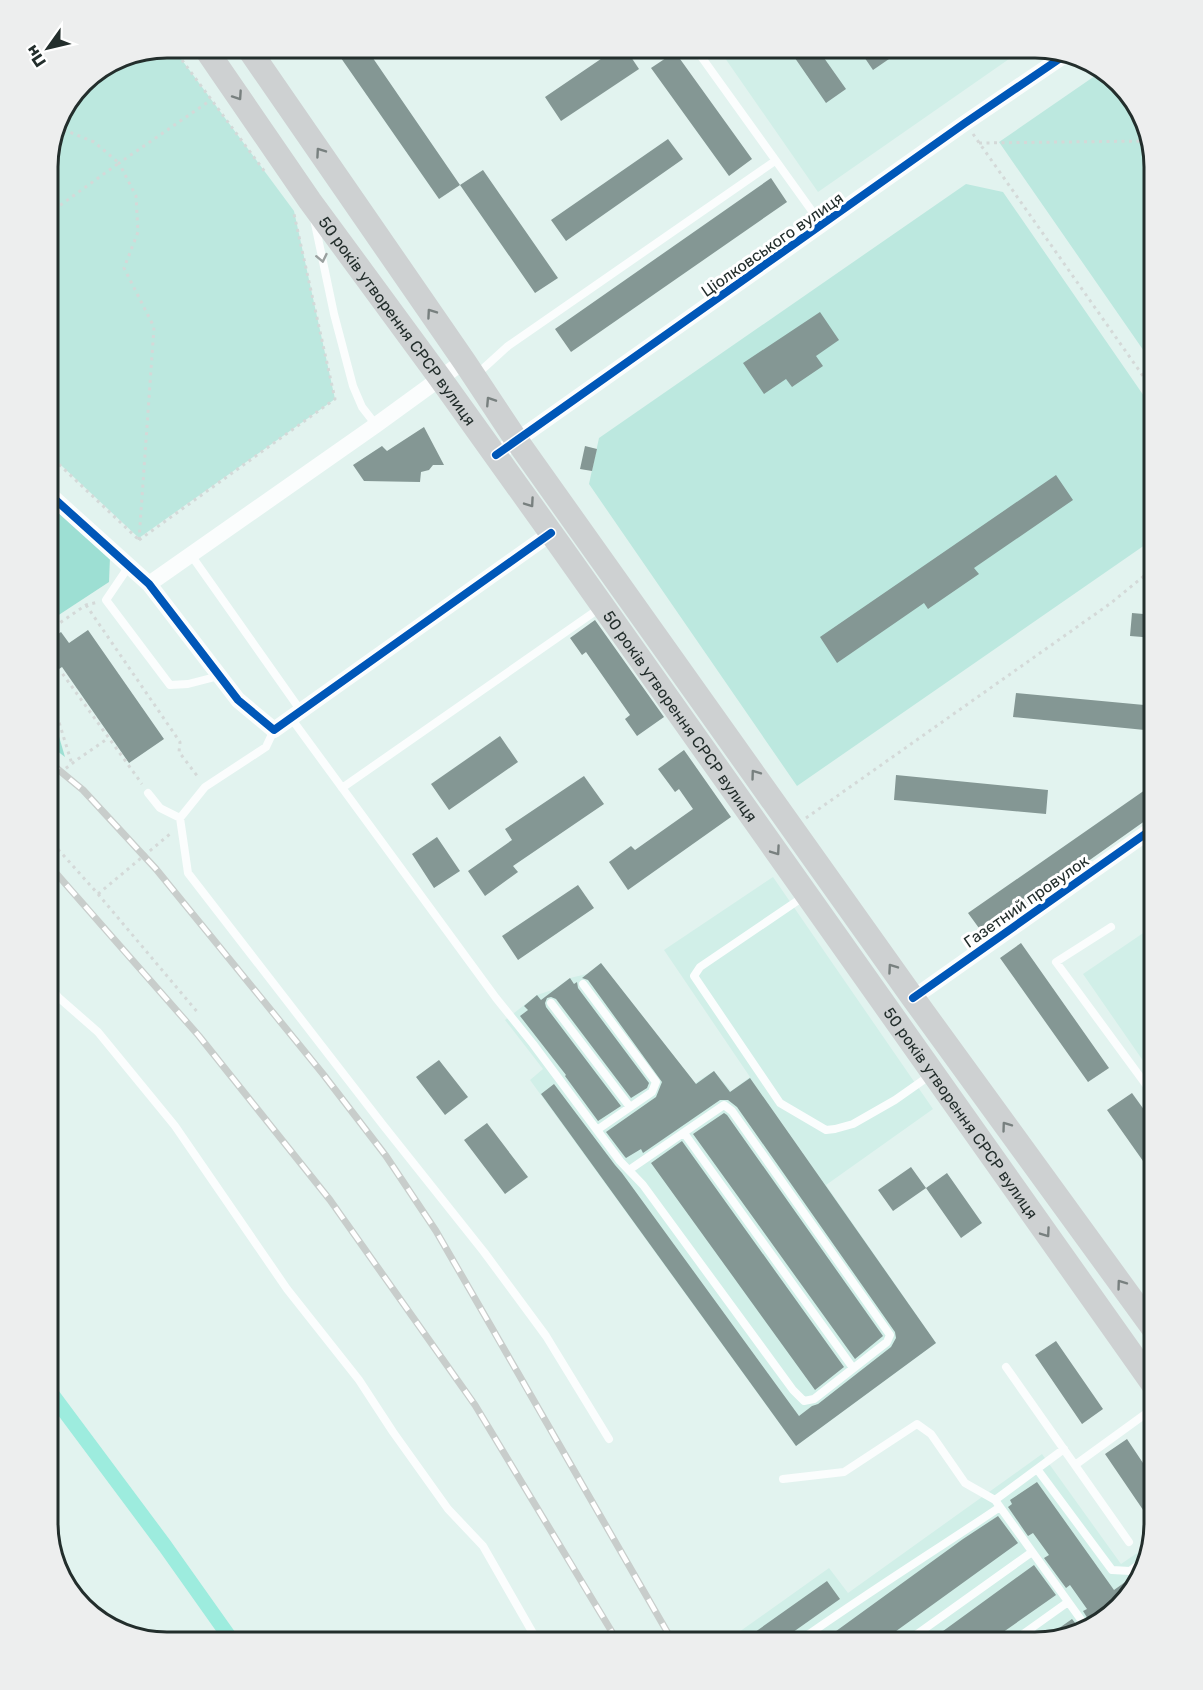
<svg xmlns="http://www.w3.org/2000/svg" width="1203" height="1690" viewBox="0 0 1203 1690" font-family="Rubik,sans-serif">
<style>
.built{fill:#d1efe8}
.green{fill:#bce8df}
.forest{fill:#9ddfd3}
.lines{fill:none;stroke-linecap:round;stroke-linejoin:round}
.canal{stroke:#9decde;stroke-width:15}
.building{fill:#849794}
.path{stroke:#d4d9d8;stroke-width:3;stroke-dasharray:3 4.5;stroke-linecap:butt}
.service{stroke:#fbfdfd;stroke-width:8}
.minor{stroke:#fbfdfd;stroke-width:16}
.secondary{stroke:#ced1d2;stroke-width:24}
.rail-casing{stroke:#c8cdcb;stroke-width:7}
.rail{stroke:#fff;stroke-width:4.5;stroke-dasharray:14;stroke-linecap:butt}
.cycleway-casing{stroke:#fff;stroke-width:11}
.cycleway{stroke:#0057b8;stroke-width:8}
.oneway{stroke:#78807f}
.oneway2{stroke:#9aa09f}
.labels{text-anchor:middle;stroke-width:6;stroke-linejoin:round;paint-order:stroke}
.street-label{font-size:16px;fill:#232e2c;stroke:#fff}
.rim{fill:none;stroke:#232e2c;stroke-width:3}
</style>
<rect width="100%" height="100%" fill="#e2f3ef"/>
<!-- built -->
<path class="built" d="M718,48h307l-207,144z
M773,877l160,232 -107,76 110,158 -140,103 -266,-366 13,-11 -38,-49 32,-25 18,-6 15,-11 17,-4 14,-11 94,120 19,-12 17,20 19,-14 -86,-127z
M1155,925v153l-72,-104z
M1042,1454l79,110 28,-19 -10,38 -43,43 -60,16h-311l104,-74 19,25z"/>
<!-- green -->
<path class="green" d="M167,48h6l121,163 41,188 -196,139 -91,-85v-294l12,-45 28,-36 34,-21z
M1102,71l37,36 16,60v200l-156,-225z
M966,184l37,8 152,220v126l-358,248 -208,-302 10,-46z"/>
<!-- forest -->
<path class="forest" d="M48,501l62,56 -1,25 -61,40z
M48,699l17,58 -17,-13z"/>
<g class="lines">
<!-- canal -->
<path class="canal" d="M48,1389l117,157 68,96"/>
</g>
<!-- building -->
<path class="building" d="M334,48h32l94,137 -21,14z
M617,48h8l14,21 -78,52 -16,-24z
M788,48h29l29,41 -20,14z
M858,48h47l-32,22z
M675,52l77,107 -23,17 -78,-108z
M668,139l15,20 -117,82 -15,-21z
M483,170l75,108 -23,15 -75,-108z
M771,178l16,24 -216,150 -16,-23z
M820,312l19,28 -23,16 7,10 -31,21 -6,-8 -22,15 -21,-31z
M424,427l20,38h-11l-4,5 -8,2 -1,10 -56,-1 -11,-16 29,-19 5,5z
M585,446l12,3 -5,22 -12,-2z
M1056,475l17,25 -99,68 5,6 -51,35 -4,-6 -87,60 -17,-26z
M1132,613l23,2v23l-25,-2z
M595,620l69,97 -27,19 -12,-17 5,-4 -44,-63 -4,3 -12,-17z
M88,630l76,109 -35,24 -67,-96 -6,4 -8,-11v-19l13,-9 8,11z
M1016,693l139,13v25l-142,-14z
M500,736l18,26 -69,48 -18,-26z
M684,750l47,67 -103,73 -19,-28 22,-16 4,4 58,-41 -14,-20 -4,3 -17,-23z
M896,775l152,15 -2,24 -152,-14z
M584,776l20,28 -91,62 5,6 -33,24 -17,-25 44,-31 -7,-11z
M1155,783v34l-6,1 -165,117 -16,-22z
M437,837l23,34 -26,17 -22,-34z
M578,885l16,23 -76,52 -16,-24z
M1021,943l88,125 -21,14 -88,-124z
M601,963l95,121 18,-13 16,21 20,-14 186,265 -140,103 -255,-352 13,-10 61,81 7,8 177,243 13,-10 6,-2 73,-57 5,-9 -1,-6 -158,-225 -9,-7h-8l-77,53 -2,-4 -15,9 -1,-1 -19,-25 50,-35 6,-15 -74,-102 -6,-2z
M570,978l4,6 3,-2 1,6 71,95 -2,5 -16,10 -75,-99 -5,-2 -4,1 -2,5 1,4 75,99 -23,15 -33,-45 1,-1 -46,-59 8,-6 -4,-4 13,-11 4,5z
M439,1060l29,37 -23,18 -29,-38z
M1132,1093l23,32v53l-48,-68z
M724,1113l3,2 156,221 -28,23 -162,-225z
M487,1123l41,54 -23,17 -41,-54z
M682,1141l162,226 -29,23 -164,-227z
M911,1167l15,21 -33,23 -15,-21z
M947,1173l35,50 -21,15 -35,-50z
M1056,1341l47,68 -21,15 -47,-69z
M1127,1439l28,42 -1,45 -49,-72z
M1037,1482l77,108 28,-20 -3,13 -43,43 -3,1 -10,-16 4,-2 -17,-24 -4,3 -22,-30 5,-3 -16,-22 -5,3 -20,-29 4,-3 -2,-4z
M998,1516l20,27 -137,99h-60l142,-103z
M1034,1565l22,30 -67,47h-61z
M827,1581l13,18 -61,43h-38z
M1072,1619l9,11 -36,9v-1z"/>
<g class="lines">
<!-- path -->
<path class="path" d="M173,48l92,124
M973,134l182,259
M979,143l169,-2
M48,214l71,-51 -25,-21 -37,-15
M48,454l91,86
M139,540l196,-141 -41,-185
M139,540l15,-213 -30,-59 14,-36 -2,-36 -17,-33 92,-63
M86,605l94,137 -1,10 19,25
M48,631l38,-26 12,-3
M48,673h14l80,111
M48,687l24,77
M48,782l30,-23 29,-20
M806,818l305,-215 44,-36
M48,838l50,56 101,120
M98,894l72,-60"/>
<!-- service -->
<path class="service" d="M695,48l127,177
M314,219l20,95 19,72 9,21 14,18
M475,376l33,-30 267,-185
M191,555l110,156
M129,566l-23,34 64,85 18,-1 31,-8
M291,718l205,280 37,46 87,117 23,24 150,205 11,11 10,-2 73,-57 3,-7 -158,-224 -8,-6 -95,65
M342,788l258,-180
M148,793l12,15 20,10 25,-31 61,-40 8,-17
M180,818l8,55 195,252 101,127 62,84 63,103
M806,895l-106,72 -6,9 86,127 46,27 9,-1 18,-5 42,-24 37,-26
M1111,927l-55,35 99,135
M48,984l10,13 40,35 77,94 112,163 72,91 34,52 55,77 35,37 55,96
M583,984l73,98 -4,10 -55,38
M551,1003l79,104
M684,1133l169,235
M1006,1367l123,175
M1075,1465l80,-58
M1037,1469l75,101 18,1 15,-11
M783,1479l61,-7 73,-48 14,10 34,49 30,17 92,128
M995,1500l69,-51
M798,1642c66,-47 135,-90 202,-135
M906,1642l126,-90
M1012,1642l56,-40"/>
<!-- minor -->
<path class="minor" d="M496,455l469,-332 100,-68
M48,493l101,91 89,116 36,30 277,-197
M149,584l227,-159 88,-64
M913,998l242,-171"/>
<!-- secondary -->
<g class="secondary">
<path id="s1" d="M205,48l105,153 130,177 121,169 594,840"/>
<path d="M248,48l216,313 53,80 396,557 242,333"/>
</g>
<!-- rail casing -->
<g class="rail-casing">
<path id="rail" d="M48,761l35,29 73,79 167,205 63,82 50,75 237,411
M48,864l151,172 131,164 145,205 143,237"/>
</g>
<!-- rail -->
<use href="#rail" class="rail"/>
<!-- cycleway casing -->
<g class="cycleway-casing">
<path id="cycleway" d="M496,455l469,-332 100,-68
M48,493l101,91 89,116 36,30 277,-197
M913,998l242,-171"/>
</g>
<!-- cycleway -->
<use href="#cycleway" class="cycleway"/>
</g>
<!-- one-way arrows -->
<defs><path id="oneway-chevron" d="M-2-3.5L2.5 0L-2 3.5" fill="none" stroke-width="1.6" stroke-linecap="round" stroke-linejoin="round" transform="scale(1.5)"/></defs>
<g class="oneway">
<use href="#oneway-chevron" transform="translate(238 96) rotate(56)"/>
<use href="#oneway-chevron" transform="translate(320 152) rotate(-125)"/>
<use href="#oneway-chevron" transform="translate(431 313) rotate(-125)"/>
<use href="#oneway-chevron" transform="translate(490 401) rotate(-123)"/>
<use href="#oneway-chevron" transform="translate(530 503) rotate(55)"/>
<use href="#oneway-chevron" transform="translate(755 774) rotate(-126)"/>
<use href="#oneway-chevron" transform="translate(776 851) rotate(55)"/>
<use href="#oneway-chevron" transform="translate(892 968) rotate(-125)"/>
<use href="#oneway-chevron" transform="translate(1006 1126) rotate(-126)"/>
<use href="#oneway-chevron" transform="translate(1046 1233) rotate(55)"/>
<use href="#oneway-chevron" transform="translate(1121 1284) rotate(-126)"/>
</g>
<use class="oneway2" href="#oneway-chevron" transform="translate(322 258) rotate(78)"/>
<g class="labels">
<!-- street labels -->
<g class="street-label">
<text transform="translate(772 244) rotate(-35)" y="6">Ціолковського вулиця</text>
<text dy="6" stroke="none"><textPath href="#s1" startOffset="334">50 років утворення СРСР вулиця</textPath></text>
<text dy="6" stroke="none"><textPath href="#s1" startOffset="820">50 років утворення СРСР вулиця</textPath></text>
<text transform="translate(1026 901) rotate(-35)" y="6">Газетний провулок</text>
<text dy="6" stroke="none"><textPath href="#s1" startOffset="1306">50 років утворення СРСР вулиця</textPath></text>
</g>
</g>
<!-- crop -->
<path d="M0 0H1203V1690H0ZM167 58H1035A109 109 0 0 1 1144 167V1523A109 109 0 0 1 1035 1632H167A109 109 0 0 1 58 1523V167A109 109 0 0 1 167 58Z" fill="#edeeee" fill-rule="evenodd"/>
<path class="rim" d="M167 58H1035A109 109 0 0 1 1144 167V1523A109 109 0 0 1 1035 1632H167A109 109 0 0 1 58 1523V167A109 109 0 0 1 167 58Z"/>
<!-- north arrow -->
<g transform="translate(48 48) rotate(236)" stroke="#ffffff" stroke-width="4.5" paint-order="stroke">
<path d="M0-4.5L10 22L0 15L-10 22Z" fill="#232e2c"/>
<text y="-9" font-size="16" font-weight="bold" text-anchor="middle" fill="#232e2c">Пн</text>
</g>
</svg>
